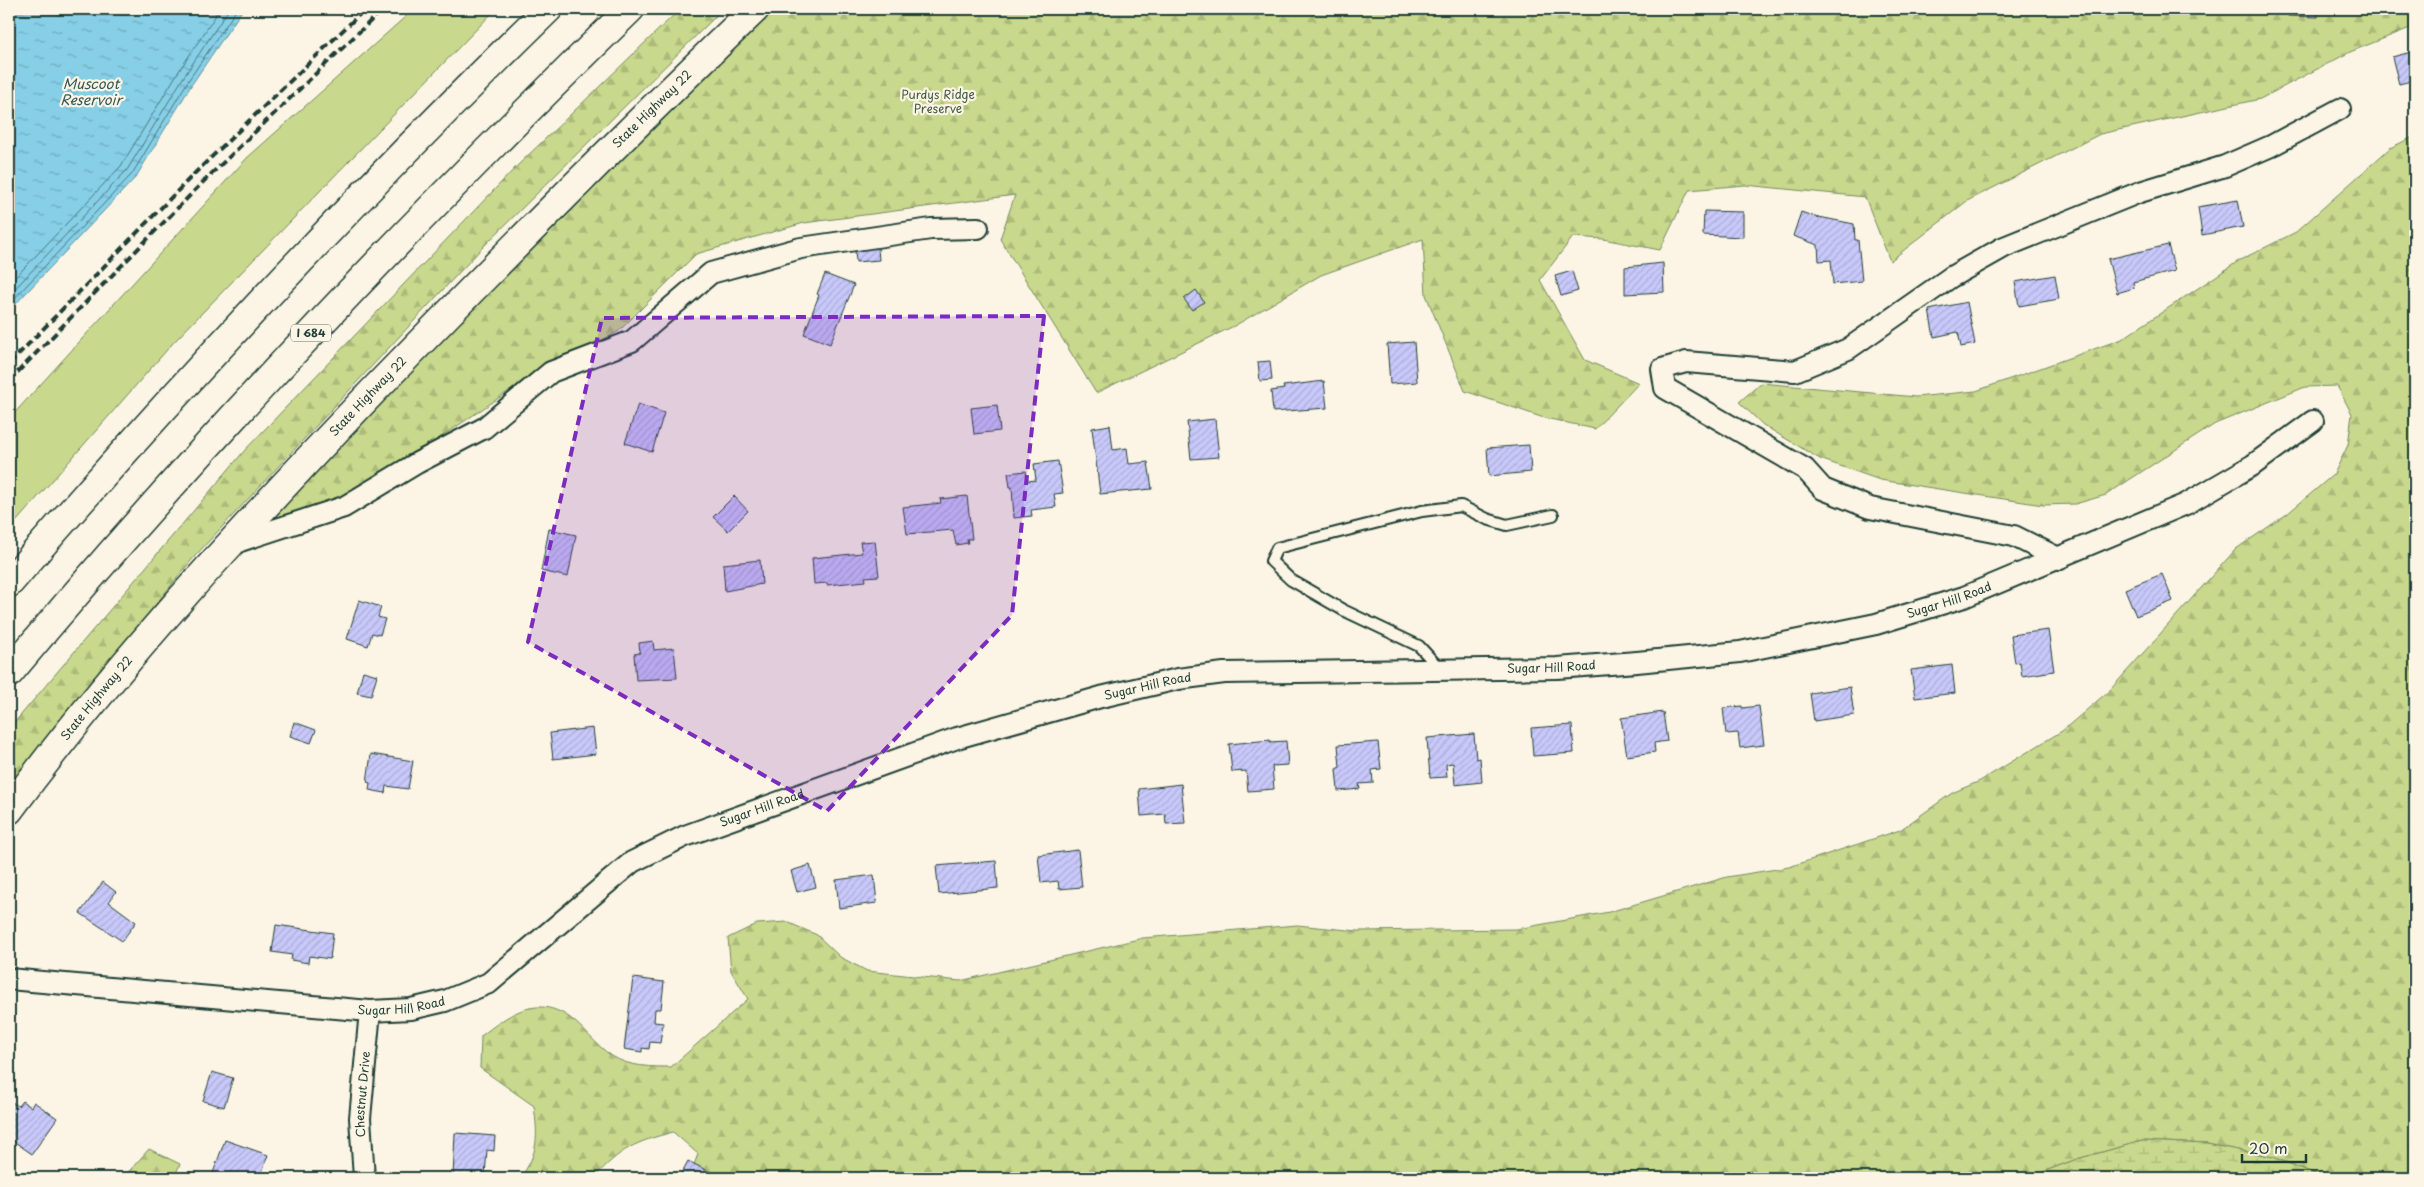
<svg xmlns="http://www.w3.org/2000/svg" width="2424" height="1187" viewBox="0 0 2424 1187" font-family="'Playpen Sans',sans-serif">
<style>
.green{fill:#c8d88c;stroke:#748a60}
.forest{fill:url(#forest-firs);stroke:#748a60}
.wetland{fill:url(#wetland-marsh);stroke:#748a60}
.water{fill:url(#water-ripples);stroke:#5d959f}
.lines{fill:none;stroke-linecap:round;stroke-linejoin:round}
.shore{stroke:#48777c;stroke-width:1}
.building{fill:url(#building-hatch);stroke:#1f3d34}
.service-casing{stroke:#1f3d34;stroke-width:14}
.minor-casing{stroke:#1f3d34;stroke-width:24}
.secondary-casing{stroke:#1f3d34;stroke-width:31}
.motorway-casing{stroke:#1f3d34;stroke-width:31}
.service{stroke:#fcf5e5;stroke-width:10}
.minor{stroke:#fcf5e5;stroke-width:20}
.secondary{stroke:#fcf5e5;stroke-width:28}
.motorway{stroke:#fcf5e5;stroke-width:28}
.rail{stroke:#1f3d34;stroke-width:4;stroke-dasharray:8 4;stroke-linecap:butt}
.marked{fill:#7b2cbf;fill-opacity:0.2;stroke:#7b2cbf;stroke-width:4;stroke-dasharray:10 6;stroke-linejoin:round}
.labels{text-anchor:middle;stroke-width:4.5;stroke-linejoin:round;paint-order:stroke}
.shield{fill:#fcf5e5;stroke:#617469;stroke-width:1}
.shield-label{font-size:11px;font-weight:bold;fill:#1f3d34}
.park-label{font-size:12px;fill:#415c46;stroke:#fcf5e5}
.street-label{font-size:12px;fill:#1f3d34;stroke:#fcf5e5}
.water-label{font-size:14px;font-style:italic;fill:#345a58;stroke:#fcf5e5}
</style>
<defs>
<pattern id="forest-firs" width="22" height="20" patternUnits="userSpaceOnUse" patternTransform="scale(1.25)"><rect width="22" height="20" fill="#c8d88c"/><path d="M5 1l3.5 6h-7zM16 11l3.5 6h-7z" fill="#abba79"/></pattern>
<pattern id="wetland-marsh" width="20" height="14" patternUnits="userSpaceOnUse" patternTransform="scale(1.25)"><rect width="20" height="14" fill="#c8d88c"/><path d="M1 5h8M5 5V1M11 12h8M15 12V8" fill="none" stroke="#abba79"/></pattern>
<pattern id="water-ripples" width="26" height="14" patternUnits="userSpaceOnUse" patternTransform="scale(1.25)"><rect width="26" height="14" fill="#86cfe7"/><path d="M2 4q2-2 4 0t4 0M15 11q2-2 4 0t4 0" fill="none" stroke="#6da9bc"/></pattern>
<pattern id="building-hatch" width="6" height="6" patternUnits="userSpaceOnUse" patternTransform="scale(1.25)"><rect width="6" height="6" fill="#c9c8fa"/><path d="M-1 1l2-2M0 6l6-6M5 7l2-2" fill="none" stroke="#acadd7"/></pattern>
</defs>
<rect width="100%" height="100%" fill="#fcf5e5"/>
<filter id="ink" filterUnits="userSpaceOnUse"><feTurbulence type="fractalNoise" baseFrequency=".02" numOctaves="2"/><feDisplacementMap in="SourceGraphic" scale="10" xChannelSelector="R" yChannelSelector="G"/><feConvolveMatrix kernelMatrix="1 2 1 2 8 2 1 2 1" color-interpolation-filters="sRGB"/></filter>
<g filter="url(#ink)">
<!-- green -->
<path class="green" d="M414,9h82l-323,334 -164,187v-111l238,-261z"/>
<!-- forest -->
<path class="forest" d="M680,9h43l-242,240 -286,307 -186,229v-56l236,-279 272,-284z
M765,9h1650v17l-65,26 -90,47 -160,35 -133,67 -77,60 -25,-64 -120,-12 -56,5 -29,60 -57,-11 -30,-2 -33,43 45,80 54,23 -44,46 -54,-12 -76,-26 -39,-96 -3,-56 -102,36 -85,50 -140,68 -96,-154 15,-44 -211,28 -108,31 -77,77 -113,62 -93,63 -73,44 -83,29z
M2415,136v1042h-90l-52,-21 -66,-13 -65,-3 -65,18 -50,19h-1338l9,-24 -25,-22c-38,10 -53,17 -79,46h-74c19,-25 18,-42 14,-72l-54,-38 1,-32c26,-20 52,-41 85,-21 17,11 29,30 46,41 17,11 40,11 59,11l77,-68 -17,-28 -3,-33 29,-14 30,-2 30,13 23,22 27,14 93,10 183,-43 154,-13 61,6 159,-2 92,-17 118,-35 62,-10 111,-37 52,-37 28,-12 82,-50 48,-41 126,-141 51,-35 47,-40 14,-29 4,-31 -15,-28 -32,1 -90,37 -109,71 -31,9 -32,1 -163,-25 -60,-21 -57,-34 -24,-23 22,-19 155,14 60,-6 146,-52 118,-79 56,-28 94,-84z
M149,1149l31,15 -6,14h-51z"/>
<!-- wetland -->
<path class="wetland" d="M2142,1141l65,3 66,13 52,21h-298l50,-19z"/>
<!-- water -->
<path class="water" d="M9,9h234l-51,75 -56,93 -127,134z"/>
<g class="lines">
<!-- shore -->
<path class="shore" d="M9,284l112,-118 56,-92 43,-65
M9,295l118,-125 56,-92 46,-69
M9,304l123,-130 56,-93 49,-72"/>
</g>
<!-- building -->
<path class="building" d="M2288,9h30v8l-30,-1z
M2415,51v29l-16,4 -7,-27z
M2238,200l5,27 -41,8 -4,-28z
M1704,211l39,1v25l-40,-2z
M1801,212l17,6 1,-1 35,7 1,16h3l4,41 -29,3 -2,-24 -12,1 -1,-16 -25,-9z
M877,236l2,24 -23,2 -2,-24z
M2168,245l7,26 -42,11 1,6 -17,5 -9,-34z
M1663,263l1,29 -39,2v-27z
M1572,271l6,20 -17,5 -6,-20z
M825,274l29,11 -24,59 -26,-10 15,-39 -2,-1z
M2055,275l4,24 -40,7 -4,-24z
M1196,290l8,12 -12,8 -8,-11z
M1967,302l8,42 -14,3 -3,-15 -24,5 -5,-27z
M1414,342l3,40 -27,2 -3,-40z
M1270,361l2,19 -12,1 -2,-19z
M1324,381l3,27 -54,4 -2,-21 13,-2 -1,-3z
M638,404l26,9 -12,39 -27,-9z
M997,405l3,26 -26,3 -3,-26z
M1215,419l4,38 -28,2 -4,-37z
M1110,425l3,25 14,-2 2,16 19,-2 4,27 -52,5 -8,-66z
M1529,445l2,27 -42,4 -2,-28z
M1058,461l5,32 -9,1 2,13 -25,3 1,6 -18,2 -2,-31h-2l-2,-14 18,-2 2,10 8,-1 -2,-16z
M734,496l14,15 -20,20 -15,-14z
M967,496l5,43h-5l1,4 -12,2 -3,-15 -46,4 -4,-27 38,-4 -1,-4z
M549,529l27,6 -8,42 -27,-6z
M875,541l4,35 -14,1 1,4 -39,4v-2l-13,1 -2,-26 50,-5 -2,-11z
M760,560l2,24 -37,7 -2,-27z
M2162,574l11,27 -37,15 -11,-27z
M359,600l22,7 -3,10 7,2 -5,16 -8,-2 -4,13 -21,-7z
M2048,630l6,41 -32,5 -2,-14 -5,1 -4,-28z
M653,641l1,9 20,-2 3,30 -41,2 -2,-26 6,-1 -1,-10z
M1952,665l3,28 -40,5 -4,-28z
M363,671l14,4 -6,21 -14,-3z
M1850,687l4,28 -40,6 -4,-28z
M1742,706v2l17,-2 5,39 -24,3 -2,-15 -12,1 -3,-26z
M1663,712l4,29 -13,2 1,9 -28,4 -6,-38z
M294,722l22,8 -5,13 -21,-7z
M1572,725l2,28 -41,3 -2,-28z
M593,728l3,26 -43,5 -3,-26z
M1474,734l2,25 4,-1 2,24 -27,3 -2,-22 -7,1 1,13 -17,1 -3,-40z
M1270,740v2l16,-1 2,24 -16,1 2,23 -26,2 -2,-20 -14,1 -3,-28z
M1378,742l3,27 -9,1 1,13 -14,1 1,5 -22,2 -2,-22 4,-2 -2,-22z
M371,754l42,7 -5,28 -22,-3 -1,7 -16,-3 1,-7 -3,-1z
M1181,784l4,39 -19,1 -1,-10 -24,2 -2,-27z
M1078,850l4,37 -23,2 -1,-8 -17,2 -3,-28z
M996,861l2,27 -59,6 -3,-28z
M810,865l6,22 -19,5 -6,-21z
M874,875l3,28 -38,5 -3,-28z
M103,882l13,10 -7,10 27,20 -14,19 -42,-28z
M276,925l57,8 -3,26 -21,-3 -1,7 -17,-3 1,-5 -20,-3z
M633,978l31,4 -3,27h-6l-1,13 9,1 -3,20 -10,-1 -1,7 -7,-1v4l-18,-3z
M212,1072l21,6 -9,29 -21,-6z
M9,1100l9,6 4,-5 9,6 3,-5 23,16 -25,36 -23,-16z
M455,1133l40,3 -1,15 -7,-1 -2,25h-4v3h-28z
M225,1140l43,15 -8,23h-33l-14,-5z
M688,1161l22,11 -3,6h-28z"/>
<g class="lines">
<!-- service casing -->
<g class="service-casing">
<path id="service" d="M1440,669l-21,-23 -76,-36 -52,-30 -20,-19 6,-13 145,-37 39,-5 26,13 20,6 46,-10"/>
</g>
<!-- minor casing -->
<g class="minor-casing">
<g id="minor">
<path d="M231,544l113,-37 73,-44 67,-35 67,-56 81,-31 79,-68 90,-25 130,-19 47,-1"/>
<path d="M2060,559l-46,-23 -144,-28 -47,-19 -18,-20 -140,-81 -3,-19 24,-7 109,9 53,-22 103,-72 53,-30 136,-55 85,-26 46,-20 69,-37"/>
<path id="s1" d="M9,979l361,32 41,-2 34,-8 44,-18 143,-121 53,-26 272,-98 144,-41 77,-18 46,-6 333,-5 80,-6 103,-10 136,-28 88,-27 222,-93 67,-39 60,-44"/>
<path id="s2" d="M364,1178l-4,-60 10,-107"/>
</g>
</g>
<!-- secondary casing -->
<g class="secondary-casing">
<g id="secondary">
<path id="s3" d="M9,810c111,-150 239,-288 368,-423 124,-128 249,-254 378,-378"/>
</g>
</g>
<!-- motorway casing -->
<g class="motorway-casing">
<path id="motorway" d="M9,583c172,-199 351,-391 539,-574
M9,673c194,-233 404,-452 621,-664"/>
</g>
<!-- service -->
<use href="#service" class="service"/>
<!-- minor -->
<use href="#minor" class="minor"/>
<!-- secondary -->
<use href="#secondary" class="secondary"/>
<!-- motorway -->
<use href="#motorway" class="motorway"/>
<!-- rail -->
<path class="rail" d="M9,364l187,-192 169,-163
M9,381l195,-200 179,-172"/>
</g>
</g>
<!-- marked area -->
<path class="marked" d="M1044,316l-32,299 -185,196 -299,-169 74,-324z"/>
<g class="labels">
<!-- shield labels -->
<rect class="shield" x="291" y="324.5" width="40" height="17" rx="4"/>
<g class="shield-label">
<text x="311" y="337">I 684</text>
</g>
<!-- park labels -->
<g class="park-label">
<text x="938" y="99">Purdys Ridge<tspan x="938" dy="14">Preserve</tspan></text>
</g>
<!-- street labels -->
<g class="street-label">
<text dy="4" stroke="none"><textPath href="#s3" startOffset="952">State Highway 22</textPath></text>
<text dy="4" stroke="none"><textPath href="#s3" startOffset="548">State Highway 22</textPath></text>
<text dy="4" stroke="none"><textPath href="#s1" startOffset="2029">Sugar Hill Road</textPath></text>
<text dy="4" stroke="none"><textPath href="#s1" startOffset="1624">Sugar Hill Road</textPath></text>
<text dy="4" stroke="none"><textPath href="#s1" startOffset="1219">Sugar Hill Road</textPath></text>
<text dy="4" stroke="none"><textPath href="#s3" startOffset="142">State Highway 22</textPath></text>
<text dy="4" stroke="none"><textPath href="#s1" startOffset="814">Sugar Hill Road</textPath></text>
<text dy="4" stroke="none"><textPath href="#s1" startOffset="394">Sugar Hill Road</textPath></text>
<text dy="4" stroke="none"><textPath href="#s2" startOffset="84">Chestnut Drive</textPath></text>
</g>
<!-- water labels -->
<g class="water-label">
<text x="91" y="89">Muscoot<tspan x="91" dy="16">Reservoir</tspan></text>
</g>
</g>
<!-- margin -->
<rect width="2424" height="1187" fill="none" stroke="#fcf5e5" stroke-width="30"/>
<rect x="15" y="15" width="2394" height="1157" fill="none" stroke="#1f3d34" stroke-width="2" filter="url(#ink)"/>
<!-- scale -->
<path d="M2242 1154v8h64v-8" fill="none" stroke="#1f3d34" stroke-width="2.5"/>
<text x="2249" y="1154" font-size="15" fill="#1f3d34" stroke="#fcf5e5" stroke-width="4" paint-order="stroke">20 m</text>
</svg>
